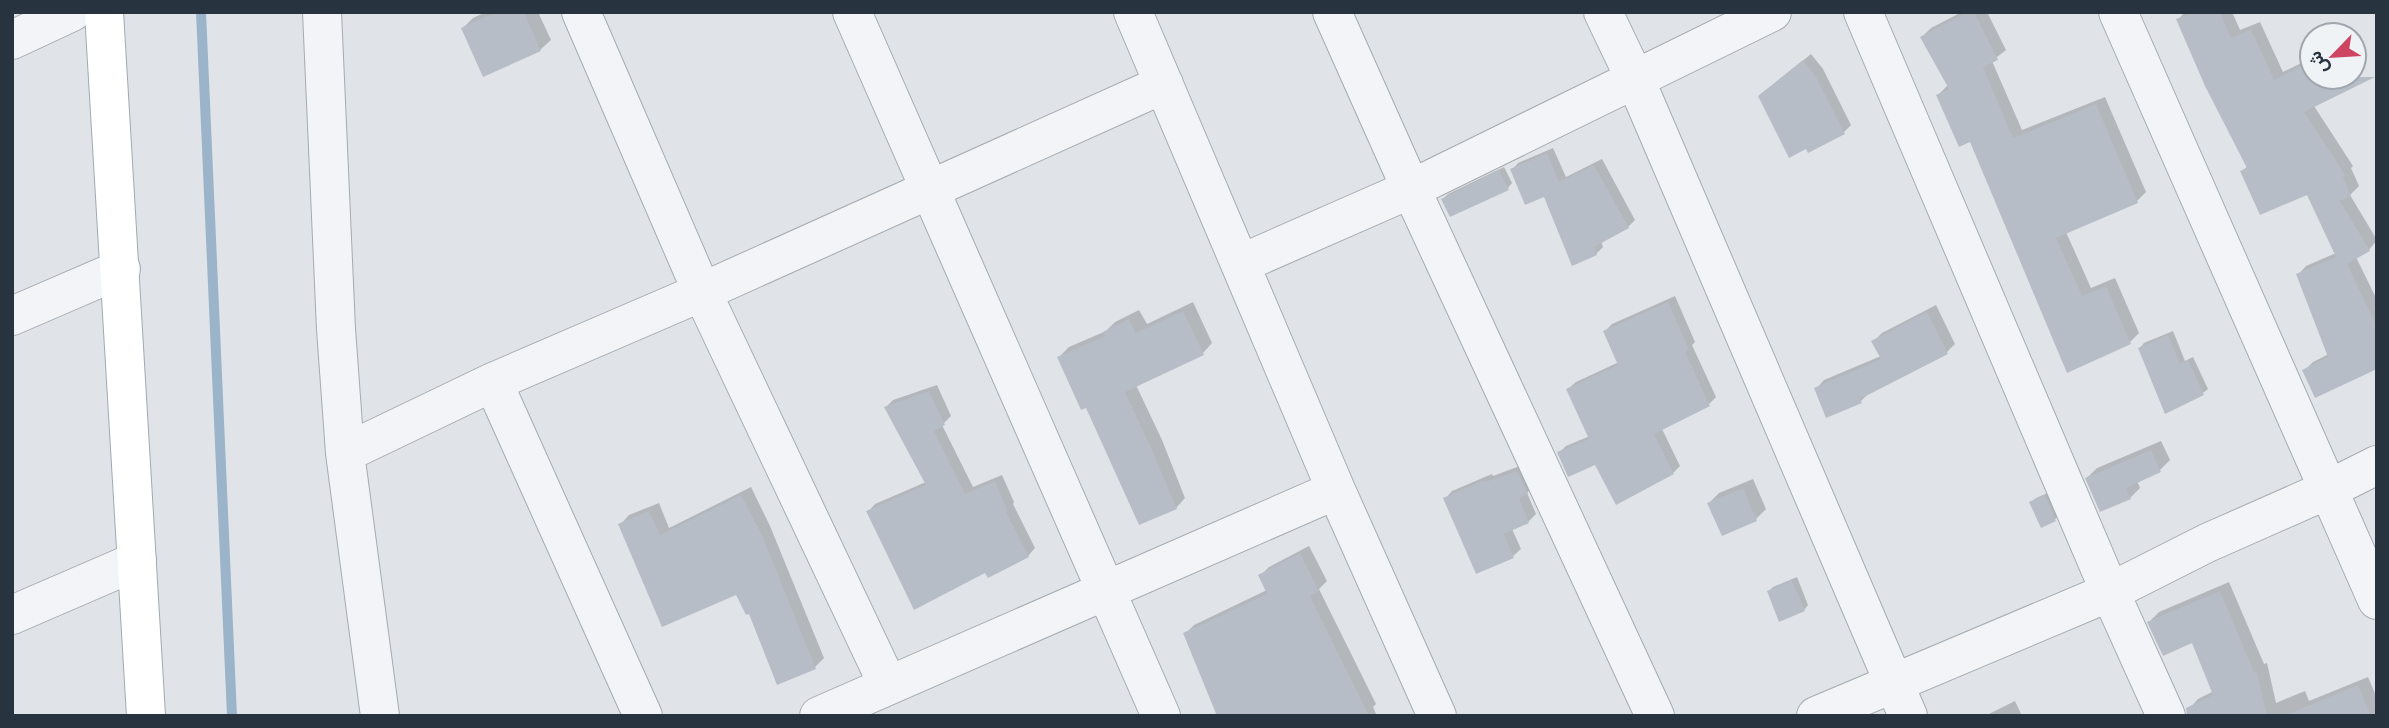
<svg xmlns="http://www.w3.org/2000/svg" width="2389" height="728" viewBox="0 0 2389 728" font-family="Helvetica,Vazirmatn,sans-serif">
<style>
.shadow{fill:#0003}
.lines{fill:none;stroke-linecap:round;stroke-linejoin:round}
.stream{stroke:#9bb4c9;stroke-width:10}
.building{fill:#b7bdc6}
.minor-casing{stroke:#a5abb3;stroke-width:40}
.primary-casing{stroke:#9fa9b5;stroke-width:40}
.minor{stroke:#f2f4f7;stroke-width:38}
.primary{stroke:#fff;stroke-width:38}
</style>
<rect width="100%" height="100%" fill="#e0e4e9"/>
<!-- shadow -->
<path class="shadow" d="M486,12h52l13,28 -11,10 -56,24 -21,-46 10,-10z
M1962,12h25l19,38 -14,11 30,69 83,-33 41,95 -9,9 -71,31 25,56 24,-10 24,55 -9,9 -62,28 -98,-230 -32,-45 10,-10 -26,-48 9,-9z
M2185,12h47l8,18 20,-8 23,50 29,-14v19h23l-21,29 39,60 -2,2 8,18 -9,9 27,45 -8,10 -13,7 21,43v67l-73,4 9,-9 16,-8 -31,-79 8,-9 30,-13 -28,-61 -66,-21 6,-5 -70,-146z
M1811,54l12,15 28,56 -7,7 -76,-43z
M1553,148l13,29 36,-18 33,61 -7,7 -27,14 2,6 -7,7 -51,-60 -33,-24 6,-7z
M1504,167l8,16 -4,5 -65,11 5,-5z
M1675,296l20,46 -3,3 24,52 -7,7 -47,25 18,37 -7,7 -77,-10 -37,-10 7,-7 24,-10 -22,-47 8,-7 43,-20 -14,-31 7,-7z
M1193,302l19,41 -9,10 -67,32 26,55 23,58 -9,10 -89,-102 -28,-49 10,-10 37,-16 9,-9 24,-12 8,14z
M1936,305l19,39 -8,8 -78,41 -8,8 -45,-12 8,-9 57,-24 -7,-15 8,-8z
M2173,331l12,30 8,-4 15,32 -5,4 -63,-45 4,-5z
M937,385l14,31 -9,9 31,62 29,-12 12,27 -1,2 22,44 -7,8 -42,14 -118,-58 7,-8 51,-22 -40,-75 7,-7z
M2161,441l9,19 -10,10 -23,11 3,7 -10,10 -43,-20 10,-10z
M1525,464l9,21 -7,8 9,21 -8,8 -16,7 9,20 -8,7 -68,-57 7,-8 40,-17 1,2z
M1753,479l13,30 -10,10 -47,-16 10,-10z
M751,487l19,39 54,132 -9,9 -65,-55 -13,-20 -117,-67 9,-10 30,-12 10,25z
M2050,492l10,22 -5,5 -24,-17 5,-4z
M1309,546l18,35 -8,8 57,115 -3,3 4,9h-157l-35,-82 9,-9 73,-35 -7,-14 9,-9z
M1797,577l11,28 -4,5 -35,-19 4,-4z
M2229,582l35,82 3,-1 9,40 29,-12 4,10 59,-24 9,21v18h-185l-3,-7 9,-10 16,-8 -21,-50 -44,-19 10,-10z
M2015,701l7,15h-37z"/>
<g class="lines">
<!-- stream -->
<path class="stream" d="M201,12l31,704"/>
</g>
<!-- building -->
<path class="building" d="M496,12h28l17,39 -58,26 -22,-49z
M1967,12h7l24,48 -15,7 30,71 83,-34 42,99 -82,35 26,58 24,-10 25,58 -64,29 -97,-231 -11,5 -23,-52 13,-6 -29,-52z
M2193,12h27l11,26 20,-9 23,51 38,-19v16h63l-71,35 42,64 -3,1 8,19 -11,5 30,50 -23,13 30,63v42l-62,29 -13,-28 26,-13 -32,-83 40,-17 -29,-62 -47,20 -20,-44 7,-3 -42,-82 -29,-67z
M1803,60l13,17 29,57 -37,19 -2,-4 -17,9 -31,-62z
M1547,153l12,29 35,-17 35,63 -35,19 3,8 -25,11 -28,-69 -19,8 -15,-36z
M1499,170l10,20 -59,27 -9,-18z
M1668,302l21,48 -4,2 25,54 -56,28 20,40 -58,31 -21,-40 -27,12 -11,-25 32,-13 -23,-50 52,-24 -15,-34z
M1183,311l21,44 -79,37 27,58 25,59 -38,16 -53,-117 -5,2 -24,-53 48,-21 -2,-4 26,-13 7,14z
M1927,312l21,42 -88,45 2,4 -36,15 -12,-30 67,-29 -10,-18z
M2168,335l12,29 8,-4 16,35 -39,19 -27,-66z
M929,391l16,34 -11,6 31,63 30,-13 13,30 -2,1 23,45 -41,21 -3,-5 -71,37 -48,-99 60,-26 -42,-78z
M2151,450l10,22 -35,16 5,11 -31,13 -15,-34z
M1517,471l11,23 -9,4 10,25 -25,11 10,24 -38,16 -33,-76 41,-18 1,2z
M1743,488l14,33 -35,15 -15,-33z
M741,495l21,40 54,134 -39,16 -28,-71 -3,1 -10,-20 -74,32 -44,-103 31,-13 11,24z
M2045,495l11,26 -15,7 -12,-26z
M1300,553l19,38 -9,5 59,120h-152l-34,-83 84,-39 -9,-19z
M1792,580l13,31 -26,11 -12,-31z
M2220,591l34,81h3l10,44h-80l-1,-8 27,-13 -21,-52 -29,13 -16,-34z
M2358,685l13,31h-84l-1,-1z"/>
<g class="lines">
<!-- minor casing -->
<g class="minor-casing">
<path id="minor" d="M322,12l14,317 9,124 35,263
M581,12l121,280 186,393
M852,12l309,704
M1133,12l203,478 101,226
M1332,12l79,177 244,527
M1603,12l32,67 273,637
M1863,12l247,580 56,124
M2118,12l259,588
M12,40l60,-28
M1240,264l171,-75 361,-177
M12,316l109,-47
M493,382l150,334
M345,453l148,-71 209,-90 462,-208
M12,615l125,-54
M819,716l517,-226
M1816,716l294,-124 97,-49 120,-53 50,-25"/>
</g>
<!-- primary casing -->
<g class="primary-casing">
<path id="primary" d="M104,12l42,704"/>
</g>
<!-- minor -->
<use href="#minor" class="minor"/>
<!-- primary -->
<use href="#primary" class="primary"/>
</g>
<!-- border -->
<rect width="2389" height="728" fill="none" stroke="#283340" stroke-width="28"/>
<!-- north arrow -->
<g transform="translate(2333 56) rotate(245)"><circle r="33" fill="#eff3f6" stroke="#9fa6ad" stroke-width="2"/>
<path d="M0-5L12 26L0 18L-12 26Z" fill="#ce4562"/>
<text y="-10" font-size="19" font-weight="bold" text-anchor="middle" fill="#283340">ش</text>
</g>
</svg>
